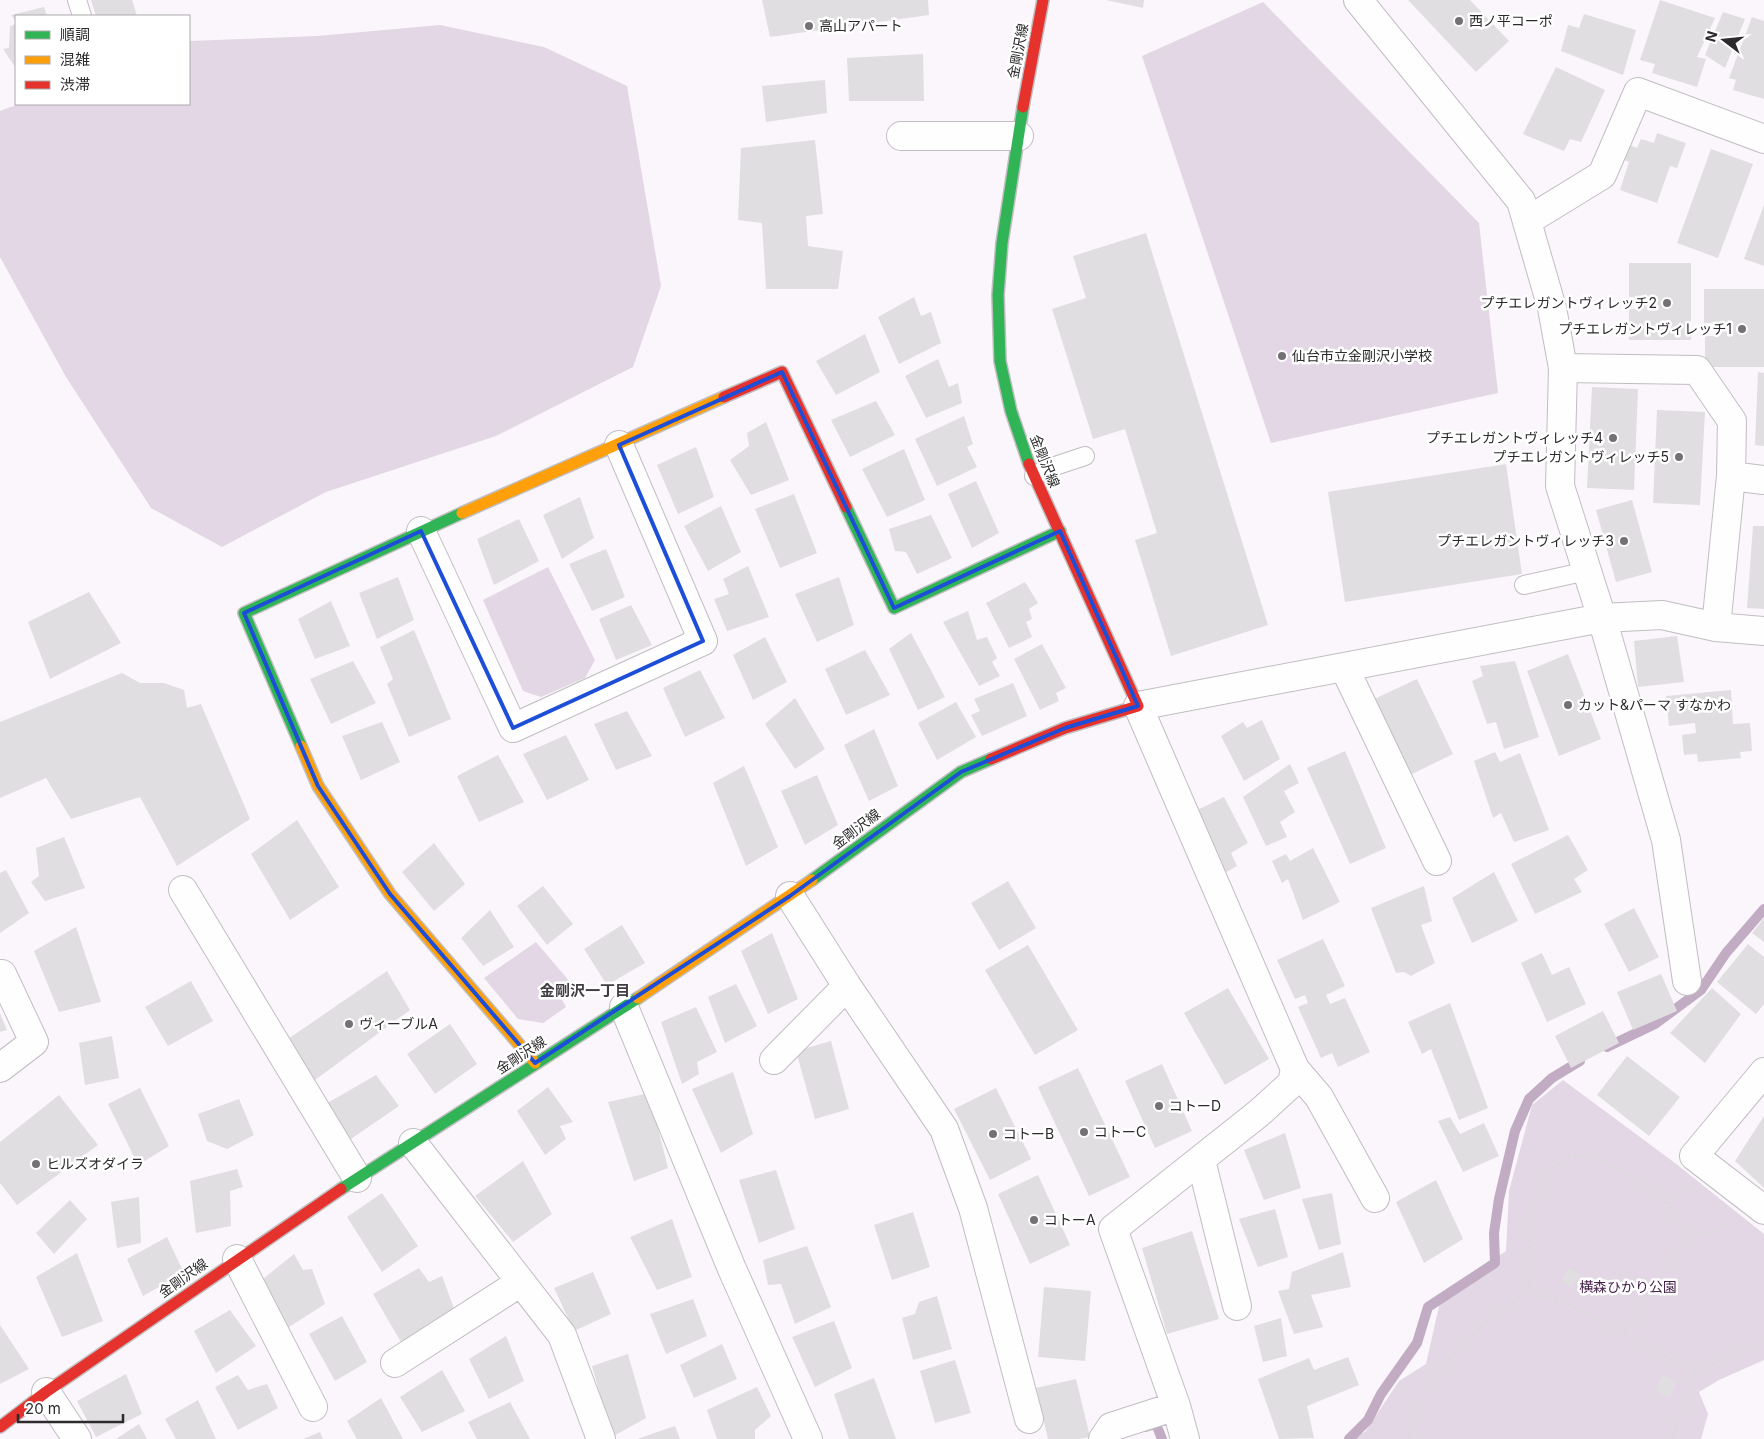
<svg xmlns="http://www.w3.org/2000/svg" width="1764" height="1439" viewBox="0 0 1764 1439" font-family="Inter,'Noto Sans JP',sans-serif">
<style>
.green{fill:#e3d7e5}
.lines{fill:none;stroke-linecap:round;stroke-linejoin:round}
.stream{stroke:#c1acc3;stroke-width:10}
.building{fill:#e1dee2}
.lane-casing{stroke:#c1bec1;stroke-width:20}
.street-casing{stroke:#c1bec1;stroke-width:30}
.fast-casing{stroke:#c1bec1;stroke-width:14}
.slow-casing{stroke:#c1bec1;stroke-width:14}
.jam-casing{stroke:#c1bec1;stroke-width:14}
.path{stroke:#dbdadb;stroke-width:3;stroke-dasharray:2.5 4;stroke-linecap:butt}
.lane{stroke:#fefefe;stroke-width:18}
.street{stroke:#fefefe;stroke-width:28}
.fast{stroke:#30b455;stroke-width:11}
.slow{stroke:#ff9f0a;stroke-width:11}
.jam{stroke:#e5322d;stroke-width:11}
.marked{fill:none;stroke:#1d4ed8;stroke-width:4;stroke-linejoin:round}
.poi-dot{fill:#747174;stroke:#fff;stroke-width:2}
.labels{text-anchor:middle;stroke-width:5;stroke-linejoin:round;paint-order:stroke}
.poi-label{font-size:14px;fill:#2c2a2c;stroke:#fff;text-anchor:start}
.street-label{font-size:14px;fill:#2c2a2c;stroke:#fff}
.park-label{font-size:14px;fill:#48234c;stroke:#fff}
.neighbourhood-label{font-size:15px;font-weight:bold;fill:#423d42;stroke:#fff}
</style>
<rect width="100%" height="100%" fill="#faf6fb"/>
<!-- green -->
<path class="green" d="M1263,2l216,221 19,170 -227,50 -129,-387z
M440,25l104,22 83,39 34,200 -28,81 -137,69 -170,56 -104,55 -71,-39 -85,-131 -66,-120v-146l19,-7h170v-63l128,-5z
M548,567l47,93 -10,18 -44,19 -18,-6 -40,-91z
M536,942l40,47 -15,9 5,9 -23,16 -25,-4 -34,-41z
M1563,1080l112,83 89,71v126l-45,20 -20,12 9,22 -7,25h-356l20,-7 34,-51 27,-17 16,-71 64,-42 3,-60 23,-86z"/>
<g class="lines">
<!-- stream -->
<path class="stream" d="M1607,1047l48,-23 46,-34 25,-37 38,-44
M1145,1427l11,-3 6,15
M1349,1439l19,-19 13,-26 36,-51 11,-36 67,-44 -1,-30 5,-34 16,-68 14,-32 23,-21 28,-17"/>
</g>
<!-- building -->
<path class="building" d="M91,0h41l5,16h-41z
M762,0h166l1,15 -159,22z
M1106,0h38l-1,8z
M1408,0h62l39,41 -33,31z
M1660,0l55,18 -18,39 9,2 -9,28 -45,-14 3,-9 -15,-4z
M44,7l3,9h-31v5l-5,-6z
M1723,12l22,7 -20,49 -20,-13z
M1584,14l52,16 -13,45 -62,-24 7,-26 11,3z
M1752,17l12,4v78l-31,-9 3,-10 -7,-2z
M16,24v43h-1l-12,-18 6,-1 1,-22z
M923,54l1,47h-75l-2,-43z
M1556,67l49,23 -24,52 -11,-3 -6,12 -41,-17z
M825,80l2,33 -61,9 -4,-36z
M1657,133l29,10 -9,25 -7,-2 -13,37 -37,-13 9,-28 -7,-3 5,-15 10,4 4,-9 13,4z
M815,140l8,74 -17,2 2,30 35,5 -5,38h-72l-4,-66 -24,-3 3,-72z
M1711,149l42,15 -35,94 -41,-15z
M1764,205v61l-20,-7z
M1146,233l122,392 -97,31 -36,-116 22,-7 -32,-104 -32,10 -41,-130 34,-11 -13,-42z
M1629,263h62v77h-62v-31h14v-12h-14z
M1704,289h60v78h-59v-31h15l-1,-13h-15z
M914,297l7,19 10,-4 10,31 -42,21 -21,-47z
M865,334l15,38 -44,23 -20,-34z
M938,359l11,28 9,-4 4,20 -36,15 -21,-42z
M1758,372l6,1v73l-9,-1z
M1592,387l46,2 -4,101 -47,-2z
M876,401l19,34 -45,22 -19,-37z
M1657,410l48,2 -5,93 -47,-2z
M964,416l9,28 -6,3 10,20 -40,19 -22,-47z
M766,422l23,58 -38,15 -21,-35 19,-14 -2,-13z
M696,447l18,50 -36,17 -21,-49z
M904,449l21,51 -38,17 -25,-48z
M1506,464l16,110 -177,28 -17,-110z
M976,481l23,52 -27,15 -24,-54z
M794,494l23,59 -37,15 -25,-59z
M580,497l14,41 -32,21 -19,-44z
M1632,500l20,72 -36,10 -20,-72z
M721,506l20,46 -33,19 -24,-45z
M931,515l21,43 -35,16 -11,-22 -11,-1 -6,-22z
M519,519l20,42 -45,24 -17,-46z
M1753,526h11v83l-17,-1z
M606,549l19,48 -33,14 -23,-47z
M748,566l21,51 -42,14 -13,-32 15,-5 -6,-15z
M398,577l16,43 -37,19 -18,-46z
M839,577l15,48 -37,17 -22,-48z
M1025,582l13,21 -9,6 3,10 -6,3 6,15 -23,11 -23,-45z
M89,592l32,51 -71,36 -22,-57z
M331,601l19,45 -35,13 -17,-40z
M631,605l21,40 -36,15 -17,-41z
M968,611l9,29 10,-3 10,21 -5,4 8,14 -21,10 -36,-64z
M414,630l37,89 -42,18 -22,-53 6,-5 -13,-32z
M911,633l34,64 -27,13 -29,-61z
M1677,636l7,46 -46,5 -4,-46z
M765,637l22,45 -34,18 -20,-45z
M1042,644l24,44 -10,5 3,8 -19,9 -26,-51z
M865,650l25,45 -44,20 -21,-46z
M1568,654l33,85 -42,17 -32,-85z
M353,661l23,42 -45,21 -21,-45z
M1515,661l24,76 -35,12 -8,-27 -9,2 -15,-43 11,-5 -3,-10z
M700,670l25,48 -40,19 -22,-49z
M122,673l18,10h24l20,7 3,18 14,-4 49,115 -73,47 -37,-69 -69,22 -25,-41 -46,20v-76z
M1417,679l36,75 -45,22 -36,-76z
M1013,683l14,33 -45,20 -11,-21 9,-4 -6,-12z
M1731,690l2,34 17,-1 2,28 -12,1 1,6 -43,4 -1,-8 -13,1 -2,-20 14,-2 -1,-10 -26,3 -3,-30z
M795,698l30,51 -30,20 -30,-45z
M956,702l20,35 -39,23 -19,-37z
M627,711l25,45 -36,14 -22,-46z
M1262,720l18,39 -36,22 -23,-45 22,-14 4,6z
M382,722l18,40 -39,18 -19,-44z
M874,729l24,57 -29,15 -25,-56z
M566,735l23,45 -42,20 -24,-46z
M1345,751l41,97 -36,16 -43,-96z
M1495,752l5,10 20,-9 29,77 -35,12 -13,-29 -8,5 -19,-57z
M498,755l26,47 -45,20 -22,-46z
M1290,764l9,19 -15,8 11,21 -15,10 7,15 -21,9 -23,-49z
M744,766l34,81 -32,19 -33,-83z
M817,775l21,50 -33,20 -24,-54z
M1224,797l24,46 -17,10 6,13 -21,12 -27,-64z
M297,820l42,67 -49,33 -39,-66z
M1568,835l20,35 -14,9 8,13 -47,22 -24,-50z
M64,837l21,51 -40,13 -14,-19 8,-6 -3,-28z
M434,843l31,41 -31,27 -32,-39z
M1313,848l27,54 -37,18 -15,-41 -6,4 -10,-22 14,-7 4,7z
M6,870l23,43 -29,20v-60z
M1494,872l24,49 -46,22 -20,-45z
M1008,881l28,47 -37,22 -28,-47z
M543,886l30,38 -26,21 -30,-39z
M1424,886l8,35 -11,4 14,38 -24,13 -7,-4 -8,1 -25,-65z
M1634,908l25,49 -30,15 -25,-48z
M490,910l24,37 -31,19 -22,-28z
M1764,918v24l-12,-9z
M622,925l23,38 -38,22 -23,-36z
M76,927l25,75 -42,10 -25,-61z
M772,933l26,66 -30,15 -27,-63z
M1323,939l22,47 -19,9 4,9 15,-6 25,54 -32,15 -6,-14 -11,5 -23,-51 10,-4 -3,-8 -10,4 -18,-39z
M1748,944l16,13v47l-8,10 -39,-32z
M1028,945l50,85 -43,25 -50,-85z
M1542,953l10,22 17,-8 17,37 -39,18 -26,-59z
M387,971l23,39 -95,70 -27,-41z
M1661,974l16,37 -44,19 -16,-38z
M191,981l22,40 -45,25 -23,-39z
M736,984l21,42 -32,17 -17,-46z
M1228,988l41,71 -44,26 -41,-72z
M1712,988l29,26 -36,49 -35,-30z
M1450,1003l38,105 -29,12 -28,-71 -9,5 -14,-32z
M696,1007l21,45 -20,10 2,12 -17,10 -21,-62z
M1603,1011l16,32 -48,25 -16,-32z
M0,1013l7,17 -7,2z
M450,1024l27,40 -42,30 -28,-40z
M112,1036l7,42 -34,7 -6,-42z
M831,1041l18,68 -34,10 -19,-68z
M1627,1056l53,41 -31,39 -52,-41z
M1162,1064l30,67 -37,17 -30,-67z
M1078,1068l52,109 -41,19 -51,-109z
M733,1072l20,62 -32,19 -29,-64z
M376,1075l23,31 -54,37 -21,-38z
M548,1087l25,35 -13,4 6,13 -21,16 -28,-44z
M140,1088l29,58 -31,19 -30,-61z
M996,1088l35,71 -41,21 -36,-71z
M649,1093l19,75 -34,13 -26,-79z
M59,1095l39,50 -81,60 -17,-22v-41z
M239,1099l15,36 -27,14 -20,-8 -9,-27z
M1764,1116v72l-29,-27z
M1450,1117l10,17 24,-11 15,33 -36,16 -25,-51z
M1285,1133l16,55 -37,12 -20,-50z
M523,1161l29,53 -39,28 -38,-46z
M237,1169l6,18 -13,4 1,35 -35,7 -6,-52z
M776,1170l19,59 -36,14 -20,-63z
M1038,1175l32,70 -40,19 -32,-70z
M1436,1180l27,59 -39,24 -28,-61z
M382,1193l36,53 -36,26 -35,-55z
M1332,1193l9,51 -22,6 -17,-51z
M139,1197l2,46 -24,5 -6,-46z
M70,1200l17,19 -33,35 -18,-21z
M1275,1209l13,48 -30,10 -19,-48z
M913,1212l17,55 -38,13 -18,-55z
M672,1219l20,58 -35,13 -27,-53z
M1192,1231l27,88 -52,15 -25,-86z
M167,1237l17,36 -41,23 -16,-37z
M807,1246l24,61 -36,17 -14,-40 -13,1 -5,-25z
M1343,1252l8,35 -40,8 12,32 -29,7 -16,-43 11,-2 3,-17z
M77,1253l26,68 -41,16 -26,-60z
M294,1254l9,16 9,-1 13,35 -39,25 -23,-50z
M419,1268l10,14 13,-6 14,38 -51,35 -32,-55z
M1570,1268l10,7 -9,13 -10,-8z
M593,1272l18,42 -37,17 -20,-43z
M1044,1287l47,4 -6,70 -47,-4z
M937,1296l15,53 -39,11 -11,-42 13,-4 4,-12z
M693,1299l14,37 -41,18 -16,-40z
M230,1310l26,36 -40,27 -22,-42z
M342,1316l25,46 -32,19 -26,-47z
M1281,1318l6,38 -24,6 -9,-36z
M834,1321l18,47 -37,19 -23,-50z
M0,1325l29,44 -29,15z
M506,1336l18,45 -35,18 -20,-40z
M722,1344l15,35 -43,19 -14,-33z
M628,1354l18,64 -34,19 -20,-71z
M1348,1357l11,28 -52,21 7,32 -35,1 -21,-60 51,-21 5,12z
M955,1360l16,53 -36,10 -15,-52z
M442,1370l23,41 -43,21 -22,-35z
M126,1374l16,40 -46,23 -19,-36z
M238,1375l10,15 19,-6 11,24 -40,22 -23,-43z
M1663,1375l14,8 -8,15 -14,-8z
M874,1378l22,61h-47l-15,-45z
M1076,1379l14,58 -11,2h-31l-12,-51z
M757,1387l14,29 -16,14v9h-38l-10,-29z
M381,1398l22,41h-46l-10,-18z
M198,1400l18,39h-40l-11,-20z
M510,1402l20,37h-53l-9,-17z
M139,1424l8,15h-31z
M675,1426l5,13h-43z
M320,1432l3,7h-20z"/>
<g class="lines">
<!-- lane casing -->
<g class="lane-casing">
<path id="lane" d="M77,0l5,16
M1034,476l12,-7 39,-13
M1524,585l63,-14"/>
</g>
<!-- street casing -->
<g class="street-casing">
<path id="street" d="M1358,0l163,201 31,107 11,60 -3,118 42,132 64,222 21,141
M901,136h118
M1527,221l75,-46 36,-83 126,47
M1563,368l134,2 35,51 -1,55 -15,151
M1731,476l33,4
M421,531l92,197 190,-87 -84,-196
M1344,667l93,194
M183,890l174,288
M790,896l57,90 97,143 29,79 56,211
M624,1007l108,262 76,170
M774,1060l73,-74
M0,1068l34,-26 -32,-68
M1295,1069l24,28 56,101
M1764,1072l-70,84 70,54
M413,1143l149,192 39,104
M1201,1160l36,146
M237,1259l76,148
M395,1363l126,-81
M46,1392l31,47
M1103,1439l8,-12 65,-21
M1185,1439l-9,-33 -63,-177 146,-116 33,-30 3,-14 -157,-363 464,-88 60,-3 54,12 48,4"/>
</g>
<!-- fast casing -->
<g class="fast-casing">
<path id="fast" d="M1023,107l-21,136 -4,52 2,66 11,50 18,53
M846,507l48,101 166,-77
M301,746l-57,-133 218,-100
M812,880l149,-108 30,-13
M341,1189l297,-191"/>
</g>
<!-- slow casing -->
<g class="slow-casing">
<path id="slow" d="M462,513l262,-116
M301,746l17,40 72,108 145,169
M638,998l174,-118"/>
</g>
<!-- jam casing -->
<g class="jam-casing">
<path id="jam" d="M1023,107l20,-107
M724,397l58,-25 64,135
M991,759l74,-31 73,-22 -109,-242
M0,1427l46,-35 295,-203"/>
</g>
<!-- path -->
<path class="path" d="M1667,1204l15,-16
M1530,1292l29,9 66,33 25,16 23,9 19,14
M1625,1334l63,-100c14,0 28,-2 40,-11
M1408,1439c2,-10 5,-20 8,-30 6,-13 15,-24 23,-35 25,-33 53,-64 91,-82l-3,-31 7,-57 9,-21 11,-16 15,-10 15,-2 54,23 29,26 21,30
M1673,1439l19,-66c23,-12 48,-20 72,-32"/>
<!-- lane -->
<use href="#lane" class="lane"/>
<!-- street -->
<use href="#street" class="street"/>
<!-- fast -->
<use href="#fast" class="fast"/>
<!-- slow -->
<use href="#slow" class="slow"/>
<!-- jam -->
<use href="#jam" class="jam"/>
</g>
<!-- marked area -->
<path class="marked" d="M782,372l112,236 166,-77 78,175 -73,22 -104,44 -171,124 -255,167 -145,-169 -72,-108 -74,-173 177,-82 92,197 190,-87 -84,-196z"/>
<!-- markers -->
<g class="poi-dot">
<circle cx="1459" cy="21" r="5"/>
<circle cx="809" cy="26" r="5"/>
<circle cx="1667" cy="303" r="5"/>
<circle cx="1742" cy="329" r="5"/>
<circle cx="1282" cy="356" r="5"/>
<circle cx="1613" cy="438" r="5"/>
<circle cx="1679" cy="457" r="5"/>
<circle cx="1624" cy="541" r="5"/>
<circle cx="1568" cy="705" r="5"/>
<circle cx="349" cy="1024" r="5"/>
<circle cx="1159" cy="1106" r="5"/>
<circle cx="1084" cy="1132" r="5"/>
<circle cx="993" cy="1134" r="5"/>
<circle cx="36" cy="1164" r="5"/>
<circle cx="1034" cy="1220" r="5"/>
</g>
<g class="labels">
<!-- poi labels -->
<g class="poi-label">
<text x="1469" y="26">西ノ平コーポ</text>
<text x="819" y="31">高山アパート</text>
<text x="1657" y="308" text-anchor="end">プチエレガントヴィレッチ2</text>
<text x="1732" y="334" text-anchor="end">プチエレガントヴィレッチ1</text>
<text x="1292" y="361">仙台市立金剛沢小学校</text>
<text x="1603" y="443" text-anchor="end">プチエレガントヴィレッチ4</text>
<text x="1669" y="462" text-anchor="end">プチエレガントヴィレッチ5</text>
<text x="1614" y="546" text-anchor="end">プチエレガントヴィレッチ3</text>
<text x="1578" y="710">カット&amp;パーマ すなかわ</text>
<text x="359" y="1029">ヴィーブルA</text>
<text x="1169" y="1111">コトーD</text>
<text x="1094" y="1137">コトーC</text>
<text x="1003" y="1139">コトーB</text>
<text x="46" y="1169">ヒルズオダイラ</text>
<text x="1044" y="1225">コトーA</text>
</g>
<!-- street labels -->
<g class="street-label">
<text transform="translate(1018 51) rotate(-79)" y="5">金剛沢線</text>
<text transform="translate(1045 461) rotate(68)" y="5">金剛沢線</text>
<text transform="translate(856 829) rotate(-37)" y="5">金剛沢線</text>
<text transform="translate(521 1055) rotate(-33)" y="5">金剛沢線</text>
<text transform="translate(183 1278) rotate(-35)" y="5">金剛沢線</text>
</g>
<!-- park labels -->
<g class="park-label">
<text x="1628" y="1292">横森ひかり公園</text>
</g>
<!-- neighbourhood labels -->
<g class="neighbourhood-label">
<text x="585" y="996">金剛沢一丁目</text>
</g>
</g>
<!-- legend -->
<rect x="15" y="15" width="175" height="90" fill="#ffffff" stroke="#abaaab"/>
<rect x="25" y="31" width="25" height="8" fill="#30b455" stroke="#abaaab"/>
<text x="60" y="40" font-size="15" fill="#2c2a2c">順調</text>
<rect x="25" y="56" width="25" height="8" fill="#ff9f0a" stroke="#abaaab"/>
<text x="60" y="65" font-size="15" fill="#2c2a2c">混雑</text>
<rect x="25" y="81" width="25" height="8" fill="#e5322d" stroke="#abaaab"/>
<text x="60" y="90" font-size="15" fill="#2c2a2c">渋滞</text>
<!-- north arrow -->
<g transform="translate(1724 40) rotate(286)" stroke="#ffffff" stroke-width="4" paint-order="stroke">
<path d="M0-4L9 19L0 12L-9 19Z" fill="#2c2a2c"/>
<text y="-8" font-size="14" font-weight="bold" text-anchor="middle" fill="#2c2a2c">N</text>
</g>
<!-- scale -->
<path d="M18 1414v8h105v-8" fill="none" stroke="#2c2a2c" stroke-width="2.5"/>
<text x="25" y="1414" font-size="15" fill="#2c2a2c" stroke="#ffffff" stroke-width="4" paint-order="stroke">20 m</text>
</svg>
